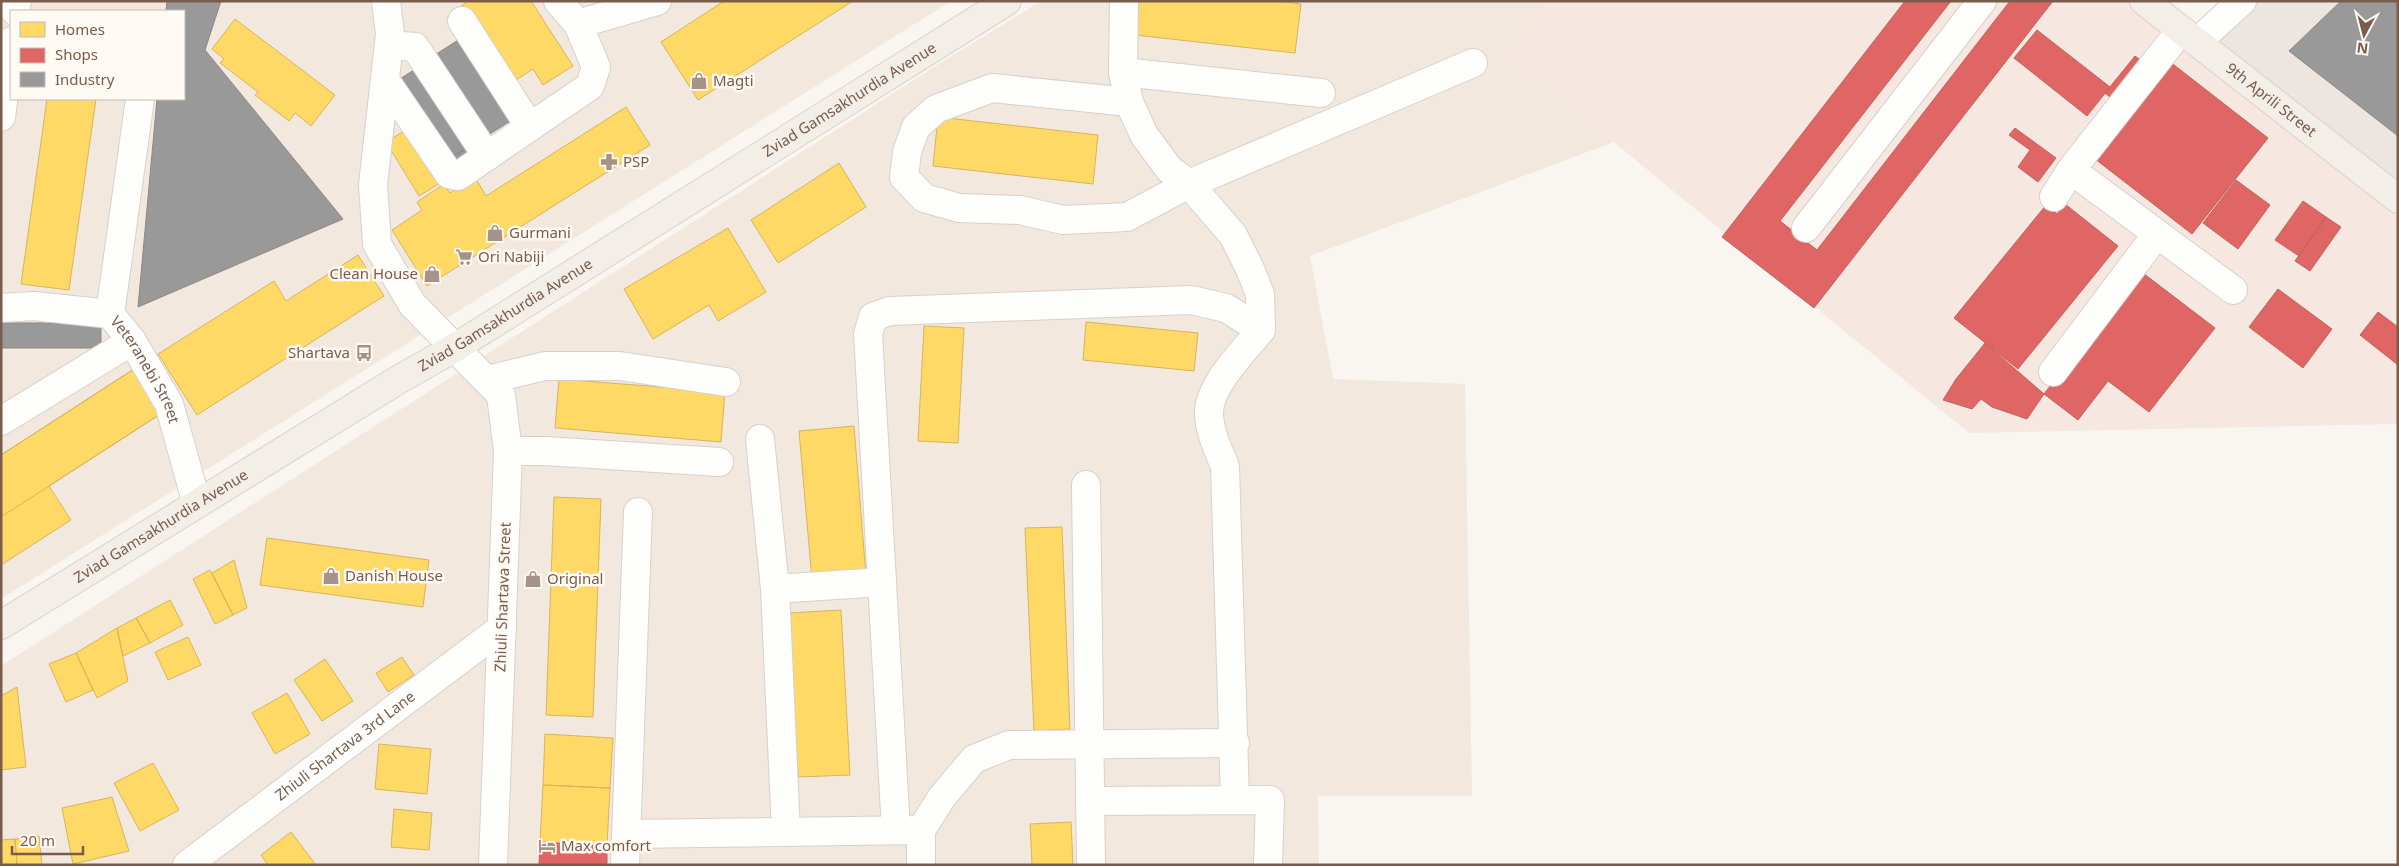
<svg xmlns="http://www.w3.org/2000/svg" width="2399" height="866" viewBox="0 0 2399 866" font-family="'Noto Sans',sans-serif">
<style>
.residential{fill:#f2e8de;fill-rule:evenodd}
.commercial{fill:#f6e8e1}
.industrial{fill:#ede5e0}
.homes{fill:#ffd966;stroke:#d7b45e}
.shops{fill:#e06666;stroke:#c1635e}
.industry{fill:#999;stroke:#908782}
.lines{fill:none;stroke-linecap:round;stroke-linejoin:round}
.minor-casing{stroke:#d7d1cb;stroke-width:30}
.major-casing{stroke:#dad1cc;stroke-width:30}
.minor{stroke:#fefefd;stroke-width:28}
.major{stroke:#f3eee8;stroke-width:28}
.labels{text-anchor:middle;stroke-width:5;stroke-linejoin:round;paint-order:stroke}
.poi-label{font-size:15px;fill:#7a5c4d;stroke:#fffaf3;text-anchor:start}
.street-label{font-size:15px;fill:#7a5c4d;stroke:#fffaf3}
</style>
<rect width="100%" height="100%" fill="#f9f5f0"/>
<!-- residential -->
<path class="residential" d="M1,1h950l-950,598zM11,11h173v88h-173z
M1041,1h508l-43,53 108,88 -304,114 23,123 132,5 7,412h-154l1,69h-1318v-199l933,-599z"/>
<!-- commercial -->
<path class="commercial" d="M1549,1h595l254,198v225l-429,9 -463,-379z"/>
<!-- industrial -->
<path class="industrial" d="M2241,1h157v198l-201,-157z"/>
<!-- homes -->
<path class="homes" d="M468,1h63l42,65 -30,19 -10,-16 -23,15 -50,-77z
M724,1h129l-155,99 -37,-58z
M1139,1h139l23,3 -6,49 -160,-18z
M235,19l100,76 -24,31 -16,-13 -6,8 -34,-26 3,-3 -38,-29 4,-4 -12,-10z
M47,99h49l-27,191 -48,-6z
M626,107l24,38 -223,141 -35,-56 30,-20 -5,-8 27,-18 6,9 25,-16 11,19z
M938,117l160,18 -5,49 -160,-18z
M409,128l33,54 -23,14 -33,-54z
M839,163l27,44 -88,56 -27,-43z
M728,228l38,64 -48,29 -9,-16 -56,34 -29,-50z
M358,255l26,41 -187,119 -39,-61 116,-73 12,20z
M1086,322l112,11 -4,38 -111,-11z
M924,326l40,2 -6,115 -40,-2z
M134,369l28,44 -113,73 22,34 -70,45v-110z
M134,369l28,44 -161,104v-62z
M559,379l166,13 -4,50 -166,-14z
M854,426l12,150 -54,4 -13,-149z
M554,497l47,2 -8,218 -47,-2z
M1062,527l8,202 -36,2 -9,-203z
M267,538l162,22 -6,47 -163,-22z
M234,560l13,48 -14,7 -21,-42z
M210,570l23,45 -18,9 -22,-45z
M170,600l13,25 -33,18 -14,-25z
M841,610l9,165 -52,2 -9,-164z
M136,618l14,25 -27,13 -6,-28z
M117,628l11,53 -31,17 -21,-45z
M188,637l13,28 -33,15 -13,-28z
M76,653l17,37 -27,12 -17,-38z
M402,657l12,18 -26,17 -12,-19z
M325,659l28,42 -31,20 -28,-41z
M17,687l9,80 -25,3v-74z
M287,693l23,41 -35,20 -23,-41z
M545,734l68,4 -3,50 -67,-3z
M379,744l52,5 -4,45 -52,-5z
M153,763l26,47 -39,21 -26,-48z
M543,785l67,3 -3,58 -67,-4z
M112,797l17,54 -56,13 -11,-56z
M394,809l38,4 -3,37 -38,-3z
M1071,822l2,43h-41l-2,-41z
M291,832l25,33h-48l-7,-10z
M39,836l3,29h-25l-2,-26z
M15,839l2,26h-16v-25z"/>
<!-- shops -->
<path class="shops" d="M1905,1h46l-171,220 37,29 193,-249h43l-239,307 -92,-71z
M2037,30l73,57 -23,29 -73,-58z
M2135,56l15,11 -30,38 -15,-12z
M2165,58l103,80 -76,96 -102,-79z
M2015,128l41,30 -18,24 -20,-15 12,-17 -21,-15z
M2236,180l34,25 -32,44 -35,-26z
M2303,201l23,16 -27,39 -24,-16z
M2065,204l53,42 -100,123 -64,-51 92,-113 11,9z
M2326,217l15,10 -31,44 -15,-10z
M2139,270l76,58 -66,84 -41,-31 -30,39 -34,-26z
M2278,289l54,40 -29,39 -54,-41z
M2378,312l20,15v38l-38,-30z
M1985,343l59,51 -17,25 -35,-12 -11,-8 -9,10 -29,-9 13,-21z
M540,842l67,4v19h-68z"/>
<!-- industry -->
<path class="industry" d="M167,1h54l-16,49 138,169 -205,88 19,-208h27v-88h-18z
M2341,1h57v135l-109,-85z
M463,37l52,81 -33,21 -52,-81z
M422,65l50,80 -23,14 -51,-79z
M472,145l8,11 -21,12 -7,-11z
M1,323h100v25h-100z"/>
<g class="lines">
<!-- minor casing -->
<g class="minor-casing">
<g id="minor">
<path d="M386,1l4,33 -17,151 4,59 35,60 89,91 7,56 -15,414"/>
<path d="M1124,1l-1,71 6,30 15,33 25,34 20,15 44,51 17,34 10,25 1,36c-17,21 -54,57 -52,85 1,18 9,35 16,51l10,334"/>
<path d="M15,11l2,-10"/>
<path d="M462,21l68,106"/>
<path d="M578,24l79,-23"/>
<path d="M2197,42l45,-41"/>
<path d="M389,45l26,2 72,109"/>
<path d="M1123,72l198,21"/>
<path d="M385,80l64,94 9,2 132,-90 6,-19 -18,-43 -20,-23"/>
<path d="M1129,102l-137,-14 -56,21 -20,18 -9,25 -3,25 20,21 35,10 61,2 43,10 64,-3 62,-33 284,-121"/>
<path d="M1,117l10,-76"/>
<path d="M2071,170l162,120"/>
<path d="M2054,197l17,-27 110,-140"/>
<path d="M1806,228l176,-227"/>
<path id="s1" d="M1,308l33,-2 76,8 22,27 37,63 28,100"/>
<path d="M110,314l30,-215"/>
<path d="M2053,372l104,-138"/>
<path d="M487,380l58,-14h75l106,16"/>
<path d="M1,421l131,-80"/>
<path d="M760,439l15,150 11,243"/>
<path d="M508,451h37l174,11"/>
<path d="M1086,485l5,380"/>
<path d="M775,589l107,-7"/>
<path d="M1090,801l180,-1 -2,65"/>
<path d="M896,830l-28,-496 5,-17 17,-6 301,-11 35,8 35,22"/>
<path d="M626,834l295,-4 21,-33 32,-38 35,-14 226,-2"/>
<path id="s2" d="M187,865l315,-237"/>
<path d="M625,865l13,-353"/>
<path d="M921,865v-35"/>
</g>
</g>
<!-- major casing -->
<g class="major-casing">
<g id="major">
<path id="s3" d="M2144,1l254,198"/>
<path id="s4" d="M1,625l397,-245 58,-33 551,-346"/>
</g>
</g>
<!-- minor -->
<use href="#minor" class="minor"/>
<!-- major -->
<use href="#major" class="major"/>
</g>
<!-- icons -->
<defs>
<g id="shop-bare" transform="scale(1.35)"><path d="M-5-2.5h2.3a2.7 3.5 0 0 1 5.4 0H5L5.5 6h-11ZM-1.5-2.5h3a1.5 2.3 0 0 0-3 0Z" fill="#a69286" stroke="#fffaf3" stroke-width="2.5" paint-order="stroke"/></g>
<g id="pharmacy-bare" transform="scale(1.35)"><path d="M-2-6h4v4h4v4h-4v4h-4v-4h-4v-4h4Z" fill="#a69286" stroke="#fffaf3" stroke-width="2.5" paint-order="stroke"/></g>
<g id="supermarket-bare" transform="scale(1.35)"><path d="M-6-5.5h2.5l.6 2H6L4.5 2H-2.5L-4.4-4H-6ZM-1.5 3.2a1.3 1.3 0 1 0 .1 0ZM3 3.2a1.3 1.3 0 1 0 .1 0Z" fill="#a69286" stroke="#fffaf3" stroke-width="2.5" paint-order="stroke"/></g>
<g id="bus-bare" transform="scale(1.35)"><path d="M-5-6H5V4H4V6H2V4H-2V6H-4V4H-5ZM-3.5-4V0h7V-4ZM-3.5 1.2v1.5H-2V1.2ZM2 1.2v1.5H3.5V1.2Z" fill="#a69286" stroke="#fffaf3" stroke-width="2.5" paint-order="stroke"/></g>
<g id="hotel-bare" transform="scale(1.35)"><path d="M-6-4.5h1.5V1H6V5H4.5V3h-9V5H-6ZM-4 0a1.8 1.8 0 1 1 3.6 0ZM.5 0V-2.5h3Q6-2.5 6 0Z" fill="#a69286" stroke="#fffaf3" stroke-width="2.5" paint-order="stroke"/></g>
</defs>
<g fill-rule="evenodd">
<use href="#shop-bare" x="699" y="81"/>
<use href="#pharmacy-bare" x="609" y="162"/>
<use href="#shop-bare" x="495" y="233"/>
<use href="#supermarket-bare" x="464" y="257"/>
<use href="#shop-bare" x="432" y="274"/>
<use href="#bus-bare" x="364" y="353"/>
<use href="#shop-bare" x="331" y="576"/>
<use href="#shop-bare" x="533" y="579"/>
<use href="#hotel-bare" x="547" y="846"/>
</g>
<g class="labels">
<!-- poi labels -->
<g class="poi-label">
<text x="713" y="86">Magti</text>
<text x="623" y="167">PSP</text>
<text x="509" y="238">Gurmani</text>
<text x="478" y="262">Ori Nabiji</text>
<text x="418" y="279" text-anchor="end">Clean House</text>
<text x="350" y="358" text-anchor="end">Shartava</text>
<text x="345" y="581">Danish House</text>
<text x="547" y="584">Original</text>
<text x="561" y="851">Max comfort</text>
</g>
<!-- street labels -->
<g class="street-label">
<text dy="5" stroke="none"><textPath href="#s4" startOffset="998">Zviad Gamsakhurdia Avenue</textPath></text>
<text dy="5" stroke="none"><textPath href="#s3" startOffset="161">9th Aprili Street</textPath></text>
<text dy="5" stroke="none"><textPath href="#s4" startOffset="592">Zviad Gamsakhurdia Avenue</textPath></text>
<text dy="5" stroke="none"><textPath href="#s1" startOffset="176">Veteranebi Street</textPath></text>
<text dy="5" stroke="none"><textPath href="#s4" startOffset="188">Zviad Gamsakhurdia Avenue</textPath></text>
<text transform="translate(503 597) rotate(-88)" y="5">Zhiuli Shartava Street</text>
<text dy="5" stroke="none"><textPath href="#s2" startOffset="198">Zhiuli Shartava 3rd Lane</textPath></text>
</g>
</g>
<!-- border -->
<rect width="2399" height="866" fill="none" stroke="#7a5c4d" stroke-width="5"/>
<!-- legend -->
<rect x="10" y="10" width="175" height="90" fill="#fffaf3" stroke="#cabbb1"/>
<rect x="20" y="22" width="25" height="15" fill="#ffd966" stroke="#cabbb1"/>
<text x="55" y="35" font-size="15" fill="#7a5c4d">Homes</text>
<rect x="20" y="48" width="25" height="15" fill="#e06666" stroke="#cabbb1"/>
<text x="55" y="60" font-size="15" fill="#7a5c4d">Shops</text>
<rect x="20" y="72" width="25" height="15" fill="#999999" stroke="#cabbb1"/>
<text x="55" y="85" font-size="15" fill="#7a5c4d">Industry</text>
<!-- north arrow -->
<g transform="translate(2364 35) rotate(187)" stroke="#fffaf3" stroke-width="4" paint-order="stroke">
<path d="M0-4L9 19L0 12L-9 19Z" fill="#7a5c4d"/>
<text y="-8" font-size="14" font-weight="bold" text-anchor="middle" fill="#7a5c4d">N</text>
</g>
<!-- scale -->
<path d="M12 846v8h71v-8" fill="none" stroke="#7a5c4d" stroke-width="2.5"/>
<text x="20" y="846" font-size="15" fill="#7a5c4d" stroke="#fffaf3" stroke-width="4" paint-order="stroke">20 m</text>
</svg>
